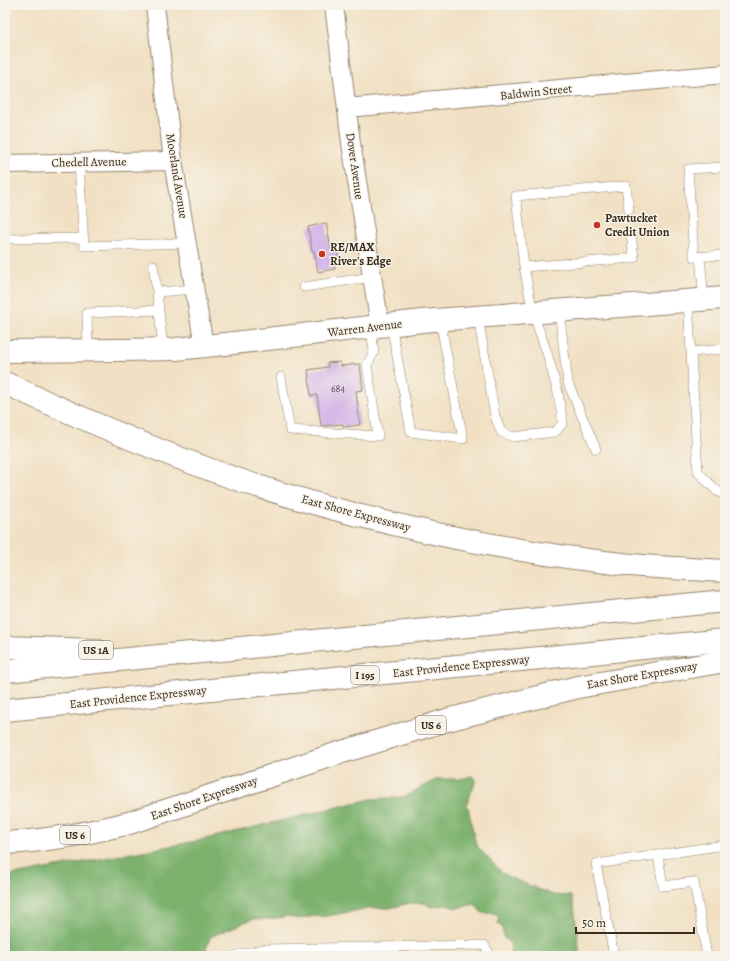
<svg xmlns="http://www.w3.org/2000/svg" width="730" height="961" viewBox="0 0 730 961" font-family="Alegreya,serif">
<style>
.forest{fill:#7db26e;stroke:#5c6e46}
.building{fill:#cba6e7}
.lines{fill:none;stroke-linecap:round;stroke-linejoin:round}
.lane-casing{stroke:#968570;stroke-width:10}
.street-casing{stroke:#968570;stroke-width:20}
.secondary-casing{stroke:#968570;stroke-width:24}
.highway-casing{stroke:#968570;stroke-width:24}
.lane{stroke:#fff;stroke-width:9}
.street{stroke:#fff;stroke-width:18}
.secondary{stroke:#fff;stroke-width:22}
.highway{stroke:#fff;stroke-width:22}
.poi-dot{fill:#c8321e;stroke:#f7f3e8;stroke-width:1.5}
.labels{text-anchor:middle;stroke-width:3;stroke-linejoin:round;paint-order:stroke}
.number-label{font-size:10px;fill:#5f4950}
.shield{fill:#f7f3e8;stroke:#73665b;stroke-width:1}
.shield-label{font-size:11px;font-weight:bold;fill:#3b2a1e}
.street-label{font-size:12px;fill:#3b2a1e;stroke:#f7f3e8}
.poi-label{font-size:12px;font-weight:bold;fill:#3b2a1e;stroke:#f7f3e8;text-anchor:start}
</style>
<rect width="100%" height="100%" fill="#f7f3e8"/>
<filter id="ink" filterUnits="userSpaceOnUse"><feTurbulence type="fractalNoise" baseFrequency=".025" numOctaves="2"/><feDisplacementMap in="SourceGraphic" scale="8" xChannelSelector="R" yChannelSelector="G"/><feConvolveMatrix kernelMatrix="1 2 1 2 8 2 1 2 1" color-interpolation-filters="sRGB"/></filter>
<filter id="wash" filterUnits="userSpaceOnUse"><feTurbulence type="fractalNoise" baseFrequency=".012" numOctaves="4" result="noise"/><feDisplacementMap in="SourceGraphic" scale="16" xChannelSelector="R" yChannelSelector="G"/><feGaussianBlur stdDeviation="0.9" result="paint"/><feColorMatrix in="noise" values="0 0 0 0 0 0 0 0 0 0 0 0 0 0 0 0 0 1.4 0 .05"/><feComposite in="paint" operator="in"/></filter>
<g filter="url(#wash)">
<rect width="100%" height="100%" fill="#f1e0c3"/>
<!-- forest -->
<path class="forest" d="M473,776l3,4 -9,23 9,42 26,28 9,5 42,17 18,1 3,10 6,50h-70l1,-12 -7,-6 -2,-11 -4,-3 1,-7 -5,-4h-12l-7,-9 -19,4 -10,-3 -16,2 -5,-4h-15l-20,5h-18l-51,9 -6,-1 -17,3 -10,-3 -17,3h-19l-42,18 -6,19h-199v-81l14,-1 178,-33 174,-42 33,-2 23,-13 11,-5h22z"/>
<g id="blocks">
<!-- building -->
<path class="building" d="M326,223l5,25 6,-2 2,16 -5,1 1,6 -17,3 -4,-21h-2l-4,-24z
M340,362l1,4 19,-2 3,26 -7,1 4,34 -17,2v-3l-22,2 -4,-31 -6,1 -3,-26 20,-3 -1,-4z"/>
</g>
</g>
<g filter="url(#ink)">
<use href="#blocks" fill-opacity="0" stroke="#968570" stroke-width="1"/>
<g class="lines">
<!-- lane casing -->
<g class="lane-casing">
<path id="lane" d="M79,163l5,83 104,-3
M725,167l-37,2 6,88 31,-2
M5,239l78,-1
M700,257l4,43
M153,265l4,27
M524,267l110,-9 -3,-24
M304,287l68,-10
M688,301l10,171 19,19 8,3
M559,311l9,72 28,66
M478,317l17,99 6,16 12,5 42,-5 8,-9 -5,-30 -11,-40 -14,-40 -9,-46 -8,-71 110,-10 3,24
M391,324l20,108 52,7 -23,-119
M163,349l-6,-57 38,-3
M88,351l-1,-38 72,-3
M691,352l34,-3
M281,377l9,53 88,6 -11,-71 7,-13 -3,-25
M725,753v3
M658,855l5,31 31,-4 13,74
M234,956l30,-7 220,-4 7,11
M614,956l-18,-92 129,-19"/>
</g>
<!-- street casing -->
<g class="street-casing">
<path id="street" d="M155,5l18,156 31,185
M334,5l17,138 29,183
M347,108l378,-34
M5,164l168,-3"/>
</g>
<!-- secondary casing -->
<g class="secondary-casing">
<path id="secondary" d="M5,351l116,-1 55,-1 49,-5 197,-23 303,-23"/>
</g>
<!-- highway casing -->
<g class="highway-casing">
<path id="highway" d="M5,383c79,37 158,71 240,99 125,41 255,69 386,83 31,3 63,4 94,6
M5,647l91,3
M5,671l720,-70
M5,710l720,-70
M5,843c42,-2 84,-10 124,-20l210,-70 108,-33 131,-33 147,-26"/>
</g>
<!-- lane -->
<use href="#lane" class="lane"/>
<!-- street -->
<use href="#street" class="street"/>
<!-- secondary -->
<use href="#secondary" class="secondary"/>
<!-- highway -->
<use href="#highway" class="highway"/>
</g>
</g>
<!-- markers -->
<g class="poi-dot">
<circle cx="597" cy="225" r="4"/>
<circle cx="322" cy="254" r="4"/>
</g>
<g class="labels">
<!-- number labels -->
<g class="number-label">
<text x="338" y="392">684</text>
</g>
<!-- shield labels -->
<g class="shield">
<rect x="79" y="641" width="34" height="18" rx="3"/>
<rect x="351" y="666" width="28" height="18" rx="3"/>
<rect x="416" y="716" width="30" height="18" rx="3"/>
<rect x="60" y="826" width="30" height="18" rx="3"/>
</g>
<g class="shield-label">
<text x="96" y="654">US 1A</text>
<text x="365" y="679">I 195</text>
<text x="431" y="729">US 6</text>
<text x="75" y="839">US 6</text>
</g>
<!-- street labels -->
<g class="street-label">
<text transform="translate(536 92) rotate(-6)" y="4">Baldwin Street</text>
<text transform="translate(89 162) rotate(-1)" y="4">Chedell Avenue</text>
<text transform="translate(355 166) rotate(82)" y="4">Dover Avenue</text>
<text transform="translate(177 176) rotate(81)" y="4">Moorland Avenue</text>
<text transform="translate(365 328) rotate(-7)" y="4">Warren Avenue</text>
<text transform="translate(356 513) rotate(15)" y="4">East Shore Expressway</text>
<text transform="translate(461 666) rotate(-6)" y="4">East Providence Expressway</text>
<text transform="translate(642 675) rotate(-10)" y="4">East Shore Expressway</text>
<text transform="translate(138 697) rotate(-6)" y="4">East Providence Expressway</text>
<text transform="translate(204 798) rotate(-19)" y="4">East Shore Expressway</text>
</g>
<!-- poi labels -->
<g class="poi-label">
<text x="605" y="222">Pawtucket<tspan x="605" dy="14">Credit Union</tspan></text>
<text x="330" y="251">RE/MAX<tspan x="330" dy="14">River's Edge</tspan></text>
</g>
</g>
<!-- margin -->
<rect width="730" height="961" fill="none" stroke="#f7f3e8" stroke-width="20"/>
<!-- scale -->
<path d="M576 927v6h118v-6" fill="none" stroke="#3b2a1e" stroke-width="2"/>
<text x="582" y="927" font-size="12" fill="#3b2a1e" stroke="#f7f3e8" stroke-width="3" paint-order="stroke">50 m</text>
</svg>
